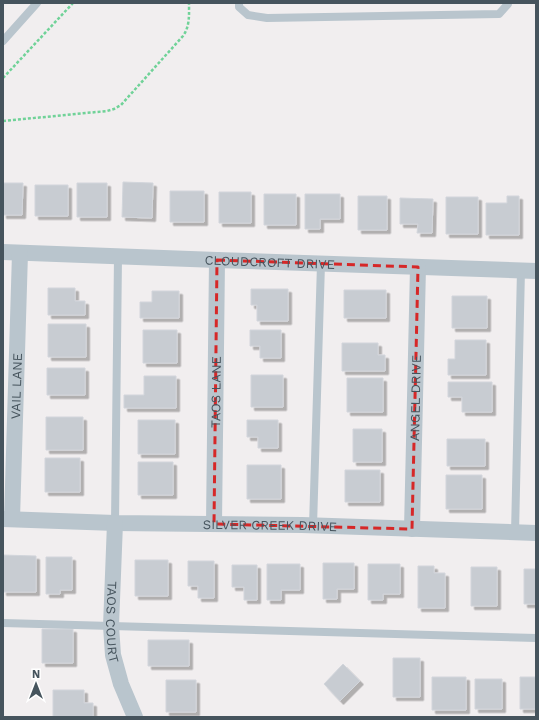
<svg xmlns="http://www.w3.org/2000/svg" width="539" height="720" viewBox="0 0 539 720" font-family="'Work Sans',sans-serif">
<style>
.building{fill:#c8ccd2;stroke:#d2d5db;filter:url(#shadow)}
.lines{fill:none;stroke-linecap:round;stroke-linejoin:round}
.path{stroke:#70d298;stroke-width:2.5;stroke-dasharray:3 2;stroke-linecap:butt}
.service{stroke:#b9c5cd;stroke-width:8}
.minor{stroke:#b9c5cd;stroke-width:16}
.marked{fill:none;stroke:#d62828;stroke-width:3;stroke-dasharray:8 5;stroke-linejoin:round}
.labels{text-anchor:middle;stroke-width:4;stroke-linejoin:round;paint-order:stroke}
.street-label{font-size:13px;fill:#46545d;stroke:#fff}
</style>
<defs>
<filter id="shadow"><feDropShadow dx="3.5" dy="3.5" stdDeviation="0" flood-color="#0004"/></filter>
</defs>
<rect width="100%" height="100%" fill="#f1eeef"/>
<!-- building -->
<path class="building" d="M123,182l30,1 -1,35 -30,-1z
M3,183h20l-1,32h-19z
M77,183h30v34h-30z
M35,185h33v31h-33z
M170,191h34v31h-34z
M219,192h32v31h-32z
M264,194h32v31h-32z
M305,194h35v25h-20v10h-15z
M358,196h29v34h-29z
M507,196h12v39h-33v-32h21z
M446,197h32v37h-32z
M400,198l33,1 -1,34h-15l1,-9h-18z
M48,288h27v13h10v14h-37z
M251,289h37v32h-31v-16h-6z
M344,290h42v28h-42z
M152,291h27v27h-39v-16h12z
M452,296h35v32h-35z
M48,324h38v33h-38z
M143,330h34v33h-34z
M250,330h31v28h-21v-12h-10z
M455,340h31v35h-38v-16h7z
M342,343h36v12h7v16h-43z
M47,368h38v27h-38z
M251,375h32v32h-32z
M144,376h32v32h-52v-13h20z
M347,378h36v34h-36z
M448,382h44v30h-30v-15h-14z
M46,417h37v33h-37z
M138,420h37v34h-37z
M247,420h31v28h-20v-11h-11z
M353,429h29v33h-29z
M447,439h38v27h-38z
M45,458h35v34h-35z
M138,462h35v33h-35z
M247,465h34v34h-34z
M345,470h35v32h-35z
M446,475h36v34h-36z
M3,555l33,1v36h-33z
M46,557h26v33h-12v4h-14z
M135,560h33v36h-33z
M188,561h26v37h-16v-12h-10z
M323,563h31v26h-17v10h-14z
M267,564h33v26h-19v10h-14z
M368,564h32v30h-17v6h-15z
M232,565h25v35h-13v-13h-12z
M418,566h16v7h11v35h-27z
M471,567h26v39h-26z
M524,569h12v35h-12z
M42,629h31v34h-31z
M148,640h41v26h-41z
M393,658h27v39h-27z
M343,664l17,17 -20,20 -16,-17z
M432,677h34v33h-34z
M520,677h16v32h-16z
M475,679h27v30h-27z
M166,680h30v32h-30z
M53,690h31v13h9v14h-40z"/>
<g class="lines">
<!-- path -->
<path class="path" d="M3,78l70,-75
M3,121l104,-10 7,-2 7,-4 62,-69c7,-10 6,-21 6,-33"/>
<!-- service -->
<path class="service" d="M239,3v4l9,8 19,3 232,-4 9,-10v-1
M3,41l34,-38
M115,523l3,-266
M313,526l8,-262
M515,533l6,-263
M3,623l533,15"/>
<!-- minor -->
<g class="minor">
<path id="s1" d="M3,252l214,8 319,11"/>
<path id="s2" d="M3,519l112,4 187,2 234,8"/>
<path id="s3" d="M12,519l8,-266"/>
<path id="s4" d="M115,523l-4,103 2,29 8,29 14,33"/>
<path id="s5" d="M214,524l3,-264"/>
<path id="s6" d="M412,529l6,-262"/>
</g>
</g>
<!-- marked area -->
<path class="marked" d="M217,260l201,7 -6,262 -198,-5z"/>
<g class="labels">
<!-- street labels -->
<g class="street-label">
<text dy="5" stroke="none"><textPath href="#s1" startOffset="267">CLOUDCROFT DRIVE</textPath></text>
<text dy="5" stroke="none"><textPath href="#s3" startOffset="133">VAIL LANE</textPath></text>
<text dy="5" stroke="none"><textPath href="#s5" startOffset="132">TAOS LANE</textPath></text>
<text dy="5" stroke="none"><textPath href="#s6" startOffset="131">ANGEL DRIVE</textPath></text>
<text dy="5" stroke="none"><textPath href="#s2" startOffset="267">SILVER CREEK DRIVE</textPath></text>
<text dy="5" stroke="none"><textPath href="#s4" startOffset="99">TAOS COURT</textPath></text>
</g>
</g>
<!-- border -->
<rect width="539" height="720" fill="none" stroke="#46545d" stroke-width="8"/>
<!-- north arrow -->
<g transform="translate(36 684)" stroke="#ffffff" stroke-width="3" paint-order="stroke">
<path d="M0-3L7 15L0 10L-7 15Z" fill="#46545d"/>
<text y="-6" font-size="11" font-weight="bold" text-anchor="middle" fill="#46545d">N</text>
</g>
</svg>
